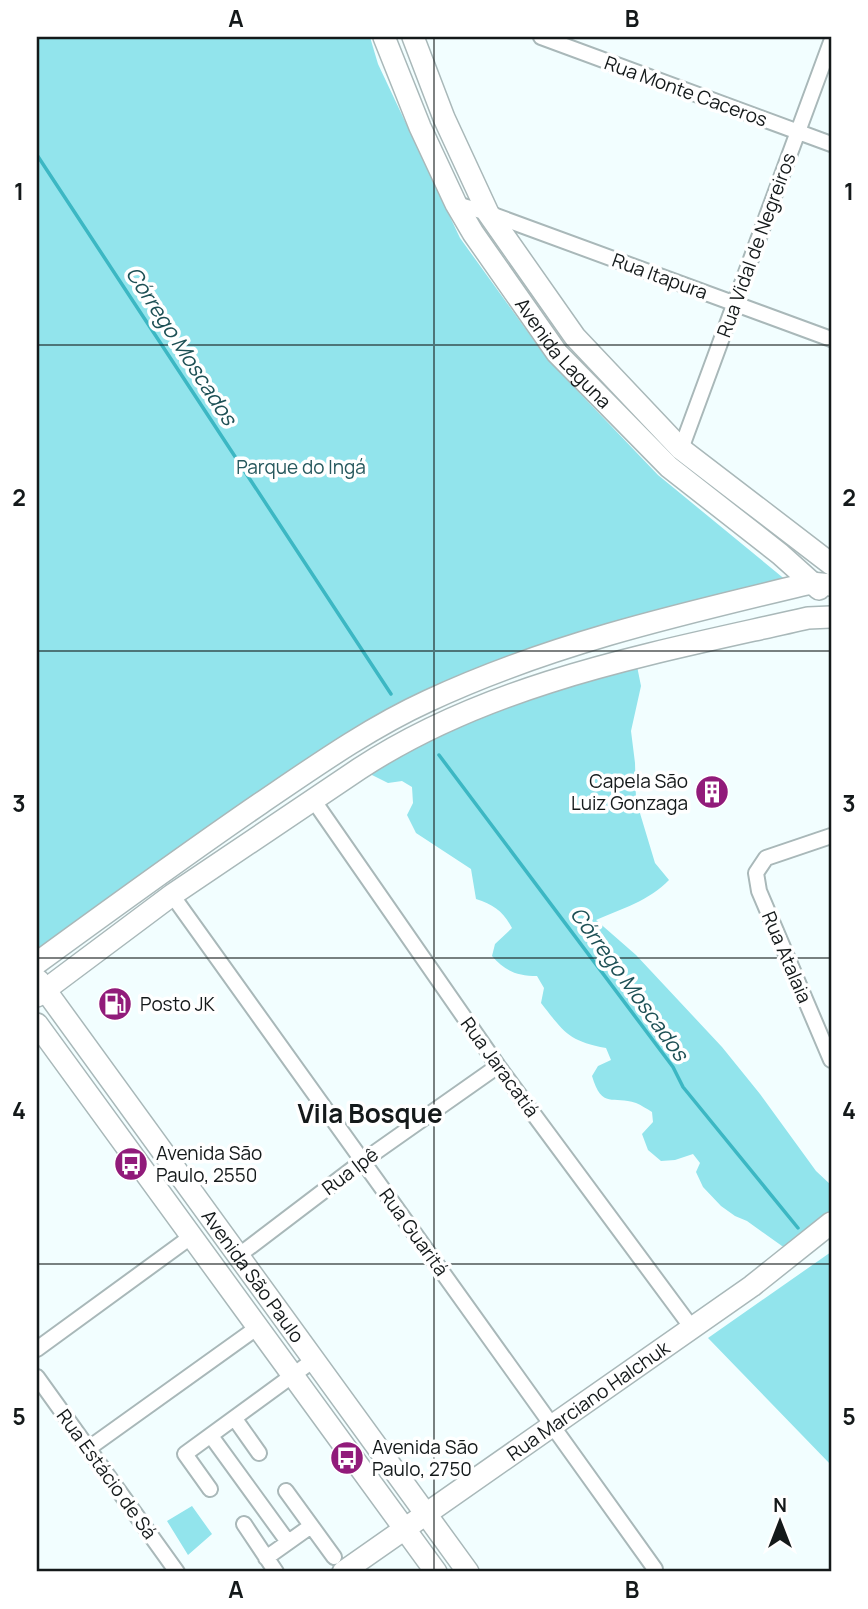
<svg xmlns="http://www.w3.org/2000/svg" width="868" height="1609" viewBox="0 0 868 1609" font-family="Manrope,sans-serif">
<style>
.green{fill:#92e4ec}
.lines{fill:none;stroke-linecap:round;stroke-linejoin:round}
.stream{stroke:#3cb7c3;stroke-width:3.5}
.street-casing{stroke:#a9b8b9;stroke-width:18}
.secondary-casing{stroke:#a9b8b9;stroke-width:24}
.street{stroke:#fff;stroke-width:14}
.secondary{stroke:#fff;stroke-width:21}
.grid{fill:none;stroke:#14191a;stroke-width:2;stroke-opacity:0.55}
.labels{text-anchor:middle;stroke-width:7;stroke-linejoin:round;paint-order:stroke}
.street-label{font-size:19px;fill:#14191a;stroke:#fff}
.park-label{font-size:19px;fill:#26585d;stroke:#fff}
.poi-label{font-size:19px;fill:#14191a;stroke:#fff;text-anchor:start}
.water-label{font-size:21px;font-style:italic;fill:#1d5055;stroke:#fff}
.district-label{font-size:26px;font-weight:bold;fill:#14191a;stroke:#fff}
.neatline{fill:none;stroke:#14191a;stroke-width:2.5}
.grid-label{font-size:23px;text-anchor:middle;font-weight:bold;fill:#14191a}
</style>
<rect width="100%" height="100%" fill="#f2feff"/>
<!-- green -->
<path class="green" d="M37,37h333l8,27 82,174 88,122 110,115 129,106 -361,118 -389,259z
M636,661l5,25 -10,45 4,32 1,37 19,63 14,17c-20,21 -48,29 -73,40l40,35 86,92 38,47 56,77 15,14v29l-40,32h-9l-35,-25 -12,-5 -14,-10 -18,-19 -7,-15 4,-9 -7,-9 -18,6 -14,1 -13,-11 -6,-16 11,-12 -1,-10c-5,-3 -11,-7 -16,-9 -23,-8 -34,7 -44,-27l6,-10 13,-6 -5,-12c-38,-7 -42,-16 -65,-45l3,-15 -7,-12c-20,0 -32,-5 -45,-20l3,-12 17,-16c-9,-17 -18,-23 -36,-29l-5,-30 -55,-36 -9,-18 6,-12 -1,-16 -10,-6 -14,2 -28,-14 90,-49z
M831,1252v213l-123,-127z
M192,1506l20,28 -24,21 -21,-34z"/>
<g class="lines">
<!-- stream -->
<path class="stream" d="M37,155l354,539
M439,755l234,312 10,20 115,141"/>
<!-- street casing -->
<g class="street-casing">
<path id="street" d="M541,37l290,107
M456,204l32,9 343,126
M681,449l150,-407
M314,801l184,265 194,262
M831,836l-65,22 -10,15 3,18 72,169
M172,895l483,674
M238,1256l125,-95 135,-95
M37,1349l155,-113
M37,1377l140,195
M235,1419l24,34
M211,1436l77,106
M89,1448l169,-121
M210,1489l-25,-35 130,-95
M286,1491l48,66
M244,1524l32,48
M266,1558l45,-32"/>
</g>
<!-- secondary casing -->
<g class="secondary-casing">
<g id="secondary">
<path id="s1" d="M384,37l36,90 36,77 17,29 84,120 112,114 111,87 39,35"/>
<path d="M413,37l31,81 44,95 87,124 106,112 150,115"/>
<path d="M37,963c74,-54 148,-108 224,-160 53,-36 108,-75 167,-102 122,-57 253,-87 383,-118l20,2"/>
<path id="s2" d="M38,980l430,592"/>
<path d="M37,996l135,-101 187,-126c134,-88 296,-116 449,-151l23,-1"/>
<path d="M37,1024l399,548"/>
<path id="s3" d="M343,1572l409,-286 79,-63"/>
</g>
</g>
<!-- street -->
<use href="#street" class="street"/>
<!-- secondary -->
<use href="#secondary" class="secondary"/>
</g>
<!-- grid -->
<path class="grid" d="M434,37v1535M37,345h794M37,651h794M37,958h794M37,1264h794"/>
<!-- icons -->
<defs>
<g id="building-disc" transform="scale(1.75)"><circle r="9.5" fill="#911b7a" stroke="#fff"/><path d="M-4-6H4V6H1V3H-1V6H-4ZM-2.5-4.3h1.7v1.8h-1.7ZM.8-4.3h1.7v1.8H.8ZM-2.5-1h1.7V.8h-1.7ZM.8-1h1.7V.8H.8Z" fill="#fff"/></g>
<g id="fuel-disc" transform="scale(1.75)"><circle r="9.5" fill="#911b7a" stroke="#fff"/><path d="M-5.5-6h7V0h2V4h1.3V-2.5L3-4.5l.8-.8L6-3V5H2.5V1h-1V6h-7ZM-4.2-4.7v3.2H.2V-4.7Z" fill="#fff"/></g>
<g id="bus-disc" transform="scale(1.75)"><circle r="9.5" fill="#911b7a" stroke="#fff"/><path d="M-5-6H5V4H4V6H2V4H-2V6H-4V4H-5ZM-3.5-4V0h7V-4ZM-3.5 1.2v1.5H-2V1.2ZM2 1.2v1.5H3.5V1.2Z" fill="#fff"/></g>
</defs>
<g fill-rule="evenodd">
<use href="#building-disc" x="712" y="792"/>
<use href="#fuel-disc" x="115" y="1004"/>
<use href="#bus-disc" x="131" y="1164"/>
<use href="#bus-disc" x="347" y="1458"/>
</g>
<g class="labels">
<!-- street labels -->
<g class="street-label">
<text transform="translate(686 91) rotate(20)" y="7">Rua Monte Caceros</text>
<text transform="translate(756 245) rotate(-70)" y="7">Rua Vidal de Negreiros</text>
<text transform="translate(660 276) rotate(20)" y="7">Rua Itapura</text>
<text dy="7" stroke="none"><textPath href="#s1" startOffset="366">Avenida Laguna</textPath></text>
<text transform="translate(787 957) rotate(67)" y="7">Rua Atalaia</text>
<text transform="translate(500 1067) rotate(54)" y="7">Rua Jaracatiá</text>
<text transform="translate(350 1171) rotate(-37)" y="7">Rua Ipê</text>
<text transform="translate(414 1232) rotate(54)" y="7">Rua Guaritá</text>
<text dy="7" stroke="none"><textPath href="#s2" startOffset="366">Avenida São Paulo</textPath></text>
<text dy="7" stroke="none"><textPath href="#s3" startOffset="299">Rua Marciano Halchuk</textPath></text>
<text transform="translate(107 1474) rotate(54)" y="7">Rua Estácio de Sá</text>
</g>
<!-- park labels -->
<g class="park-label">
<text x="301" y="474">Parque do Ingá</text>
</g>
<!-- poi labels -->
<g class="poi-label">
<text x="688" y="788" text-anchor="end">Capela São<tspan x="688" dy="22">Luiz Gonzaga</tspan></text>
<text x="140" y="1011">Posto JK</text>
<text x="156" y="1160">Avenida São<tspan x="156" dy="22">Paulo, 2550</tspan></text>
<text x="372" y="1454">Avenida São<tspan x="372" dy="22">Paulo, 2750</tspan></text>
</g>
<!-- water labels -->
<g class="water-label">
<text transform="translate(181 346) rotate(57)" y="7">Córrego Moscados</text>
<text transform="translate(629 984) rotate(54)" y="7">Córrego Moscados</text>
</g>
<!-- district labels -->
<g class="district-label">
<text x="370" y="1123">Vila Bosque</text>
</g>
</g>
<!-- border -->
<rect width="868" height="1609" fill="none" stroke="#ffffff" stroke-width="77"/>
<!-- north arrow -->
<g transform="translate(780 1522)" stroke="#ffffff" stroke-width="5" paint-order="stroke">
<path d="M0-5L12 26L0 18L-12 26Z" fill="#14191a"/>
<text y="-10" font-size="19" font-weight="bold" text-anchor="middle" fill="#14191a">N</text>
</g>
<rect x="38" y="38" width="792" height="1532" class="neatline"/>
<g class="grid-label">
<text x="236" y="27">A</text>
<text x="632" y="27">B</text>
<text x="19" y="200">1</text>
<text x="849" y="200">1</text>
<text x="19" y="506">2</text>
<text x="849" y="506">2</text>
<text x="19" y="812">3</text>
<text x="849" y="812">3</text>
<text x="19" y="1119">4</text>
<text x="849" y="1119">4</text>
<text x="19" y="1425">5</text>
<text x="849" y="1425">5</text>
<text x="236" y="1598">A</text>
<text x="632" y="1598">B</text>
</g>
</svg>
